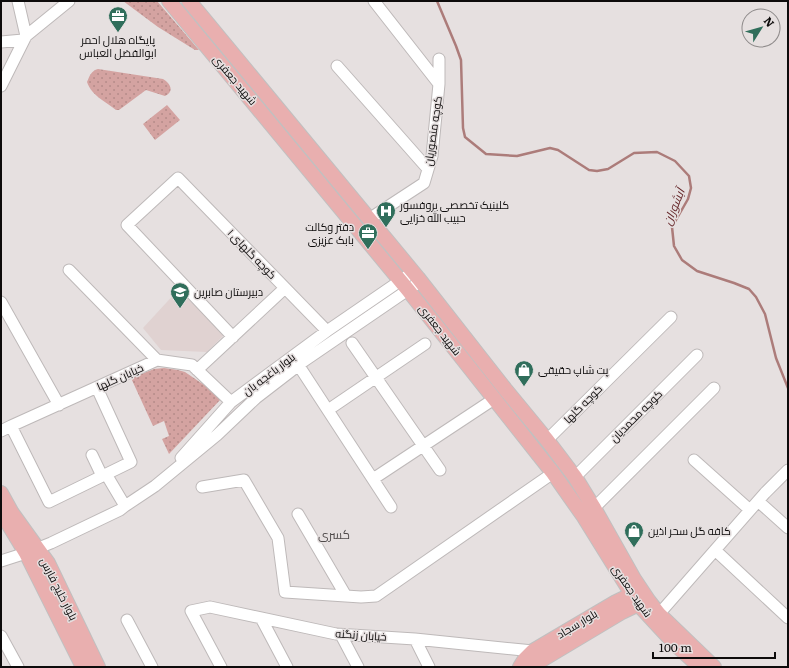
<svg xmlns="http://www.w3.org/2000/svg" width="789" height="668" viewBox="0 0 789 668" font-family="Literata,Cairo,serif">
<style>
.built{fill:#e0d2d1}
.grass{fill:url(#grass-dots)}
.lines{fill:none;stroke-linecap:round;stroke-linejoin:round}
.stream{stroke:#ac7c7a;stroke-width:2.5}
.minor-casing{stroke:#beb9b9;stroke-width:13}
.major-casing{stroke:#c0c0c0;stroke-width:16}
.minor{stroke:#fff;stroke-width:11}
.major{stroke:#e9afaf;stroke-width:14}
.labels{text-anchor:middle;stroke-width:3;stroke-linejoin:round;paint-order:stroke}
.poi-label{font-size:11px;fill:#0d0b0b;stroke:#e6e0e0;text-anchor:start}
.street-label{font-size:11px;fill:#0d0b0b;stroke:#e6e0e0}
.water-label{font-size:12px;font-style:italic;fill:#652629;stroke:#e6e0e0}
.neighbourhood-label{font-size:12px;fill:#4f4a4a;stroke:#e6e0e0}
</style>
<defs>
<pattern id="grass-dots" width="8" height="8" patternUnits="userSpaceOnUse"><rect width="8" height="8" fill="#d4a3a1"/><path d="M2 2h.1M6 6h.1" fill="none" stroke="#b58b89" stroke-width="1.8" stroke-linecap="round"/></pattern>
</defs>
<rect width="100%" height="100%" fill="#e6e0e0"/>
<!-- built -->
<path class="built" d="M178,290l47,44 -18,18 -46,-2 -18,-22z"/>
<!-- grass -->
<path class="grass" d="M123,1h34l42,49h-4l-37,-23z
M98,69l65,10c7,4 12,12 2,17l-19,-6 -27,20h-3c-10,-8 -25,-15 -29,-28 3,-7 4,-11 11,-13z
M167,105l13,15 -25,20 -12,-16z
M164,368l14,2 7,2 25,17 11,10 -52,55 -7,-15 7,-3 -5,-15 -11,5 -22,-48 23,-9z"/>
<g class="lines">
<!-- stream -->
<path class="stream" d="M437,1l19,45 5,14 2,68 2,9 21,17 31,2 33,-8 8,2 31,20 8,1 11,-2 26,-16 23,-1 18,9 14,15 2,12 -3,11 -16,28 2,19 8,14 15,11 37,12 15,6 7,8 9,17 11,44 12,30"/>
<!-- minor casing -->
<g class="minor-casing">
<path id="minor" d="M374,1l65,83
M26,36l43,-35
M1,42l22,-2
M337,66l91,103
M1,86l25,-50 -8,-35
M369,219l55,-36 8,-27 7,-72v-25
M69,270l88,90
M1,302l58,103
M233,337l-106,-112 51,-47 149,153
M352,343l88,127
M299,366l92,141
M197,370l88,-82
M328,410l97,-66
M11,426l38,76 82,-40 -34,-74
M1,431l10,-5 146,-66 35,5 39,37
M547,440l124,-123
M92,455l10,21
M181,458l50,-56 35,-26 61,-45 86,-59
M694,460l56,50
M106,474l19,32
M575,477l122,-122
M373,479l121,-80
M202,487l42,-7 34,58 7,54 76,5 15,-1 177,-123
M758,501l30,27
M594,508l120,-120
M298,514l48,82
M715,550l73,68
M1,561l25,-8 25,-10 69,-33 5,-4 30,-20 62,-51 39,-37 48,-37 117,-80
M659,614l106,-121 23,-23
M261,618l26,49
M127,620l25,47
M341,635l17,32
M1,636l17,31
M415,639l14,28
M221,667l-30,-56 19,-4 126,27 79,5 118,12"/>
</g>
<!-- major casing -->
<g class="major-casing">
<path id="major" d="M169,1l239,289 145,183 31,44 54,87 37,40 25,23
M189,1l229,277 87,111 42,51 28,37 19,31 40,71 14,21 11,14 55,53
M1,493l11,20 36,50 50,104
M1,512l25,41 57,114
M520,667l5,-8 8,-8 83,-49 23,-11
M534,667l6,-6 82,-49 23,-11"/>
</g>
<!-- minor -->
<use href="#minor" class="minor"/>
<!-- major -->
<use href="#major" class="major"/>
</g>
<!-- icons -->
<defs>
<g id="office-pin" transform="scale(1)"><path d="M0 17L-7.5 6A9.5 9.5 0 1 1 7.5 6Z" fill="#306e5b" stroke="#e6e0e0"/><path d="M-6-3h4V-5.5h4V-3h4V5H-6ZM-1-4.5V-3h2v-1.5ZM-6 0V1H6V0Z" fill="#fff"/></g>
<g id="hospital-pin" transform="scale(1)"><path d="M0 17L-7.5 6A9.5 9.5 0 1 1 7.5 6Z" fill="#306e5b" stroke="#e6e0e0"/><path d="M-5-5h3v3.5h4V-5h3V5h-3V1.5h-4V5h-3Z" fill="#fff"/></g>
<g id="school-pin" transform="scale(1)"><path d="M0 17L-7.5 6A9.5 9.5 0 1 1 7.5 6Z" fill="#306e5b" stroke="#e6e0e0"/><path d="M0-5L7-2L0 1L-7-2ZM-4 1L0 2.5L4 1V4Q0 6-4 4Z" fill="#fff"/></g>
<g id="shop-pin" transform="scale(1)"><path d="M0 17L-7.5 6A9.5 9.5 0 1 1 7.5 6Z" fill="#306e5b" stroke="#e6e0e0"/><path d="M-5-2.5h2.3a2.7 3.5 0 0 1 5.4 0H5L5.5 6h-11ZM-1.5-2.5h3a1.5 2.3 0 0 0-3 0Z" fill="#fff"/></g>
</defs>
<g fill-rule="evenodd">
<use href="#office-pin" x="118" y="16"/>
<use href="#hospital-pin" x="386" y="211"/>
<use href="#office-pin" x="368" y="233"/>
<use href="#school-pin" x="180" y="292"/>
<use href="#shop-pin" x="524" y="370"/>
<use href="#shop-pin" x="634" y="531"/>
</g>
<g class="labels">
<!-- poi labels -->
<g class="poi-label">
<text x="118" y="44" text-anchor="middle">پایگاه هلال احمر<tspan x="118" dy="13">ابوالفضل العباس</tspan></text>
<text x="400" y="209">کلینیک تخصصی پروفسور<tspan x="400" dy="13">حبیب الله خزایی</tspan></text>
<text x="354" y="231" text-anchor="end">دفتر وکالت<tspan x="354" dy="13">بابک عزیزی</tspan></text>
<text x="194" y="296">دبیرستان صابرین</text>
<text x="538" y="374">پت شاپ حقیقی</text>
<text x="648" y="535">کافه گل سحر اذین</text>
</g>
<!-- street labels -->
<g class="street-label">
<text transform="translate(235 80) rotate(50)" y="4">شهید جعفری</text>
<text transform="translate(433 131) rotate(-82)" y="4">کوچه منصوریان</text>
<text transform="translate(252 254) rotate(46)" y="4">کوچه گلهای ۱</text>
<text transform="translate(440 330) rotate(52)" y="4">شهید جعفری</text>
<text transform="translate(269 374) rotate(-37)" y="4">بلوار باغچه بان</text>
<text transform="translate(120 377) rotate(-24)" y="4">خیابان گلها</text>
<text transform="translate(583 404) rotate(-45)" y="4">کوچه گلها</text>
<text transform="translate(636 416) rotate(-45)" y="4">کوچه محمدیان</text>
<text transform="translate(59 589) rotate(63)" y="4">بلوار خلیج فارس</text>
<text transform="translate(632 591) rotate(55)" y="4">شهید جعفری</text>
<text transform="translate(577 624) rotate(-31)" y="4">بلوار سجاد</text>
<text transform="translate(361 635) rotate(4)" y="4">خیابان زنگنه</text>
</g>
<!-- water labels -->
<g class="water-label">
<text transform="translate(674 207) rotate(-68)" y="4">آبشوران</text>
</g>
<!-- neighbourhood labels -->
<g class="neighbourhood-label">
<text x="334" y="539">کسری</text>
</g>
</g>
<!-- border -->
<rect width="789" height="668" fill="none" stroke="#0d0b0b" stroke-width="4"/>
<!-- north arrow -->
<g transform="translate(761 28) rotate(53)"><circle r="19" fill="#e6e0e0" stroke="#8f8b8b"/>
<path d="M0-3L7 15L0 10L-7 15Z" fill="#306e5b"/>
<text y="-6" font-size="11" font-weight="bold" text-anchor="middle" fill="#0d0b0b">N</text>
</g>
<!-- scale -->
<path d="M653 652v6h122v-6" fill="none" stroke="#0d0b0b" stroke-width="2"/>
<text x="659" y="652" font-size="12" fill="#0d0b0b" stroke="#e6e0e0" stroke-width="3" paint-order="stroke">100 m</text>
</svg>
